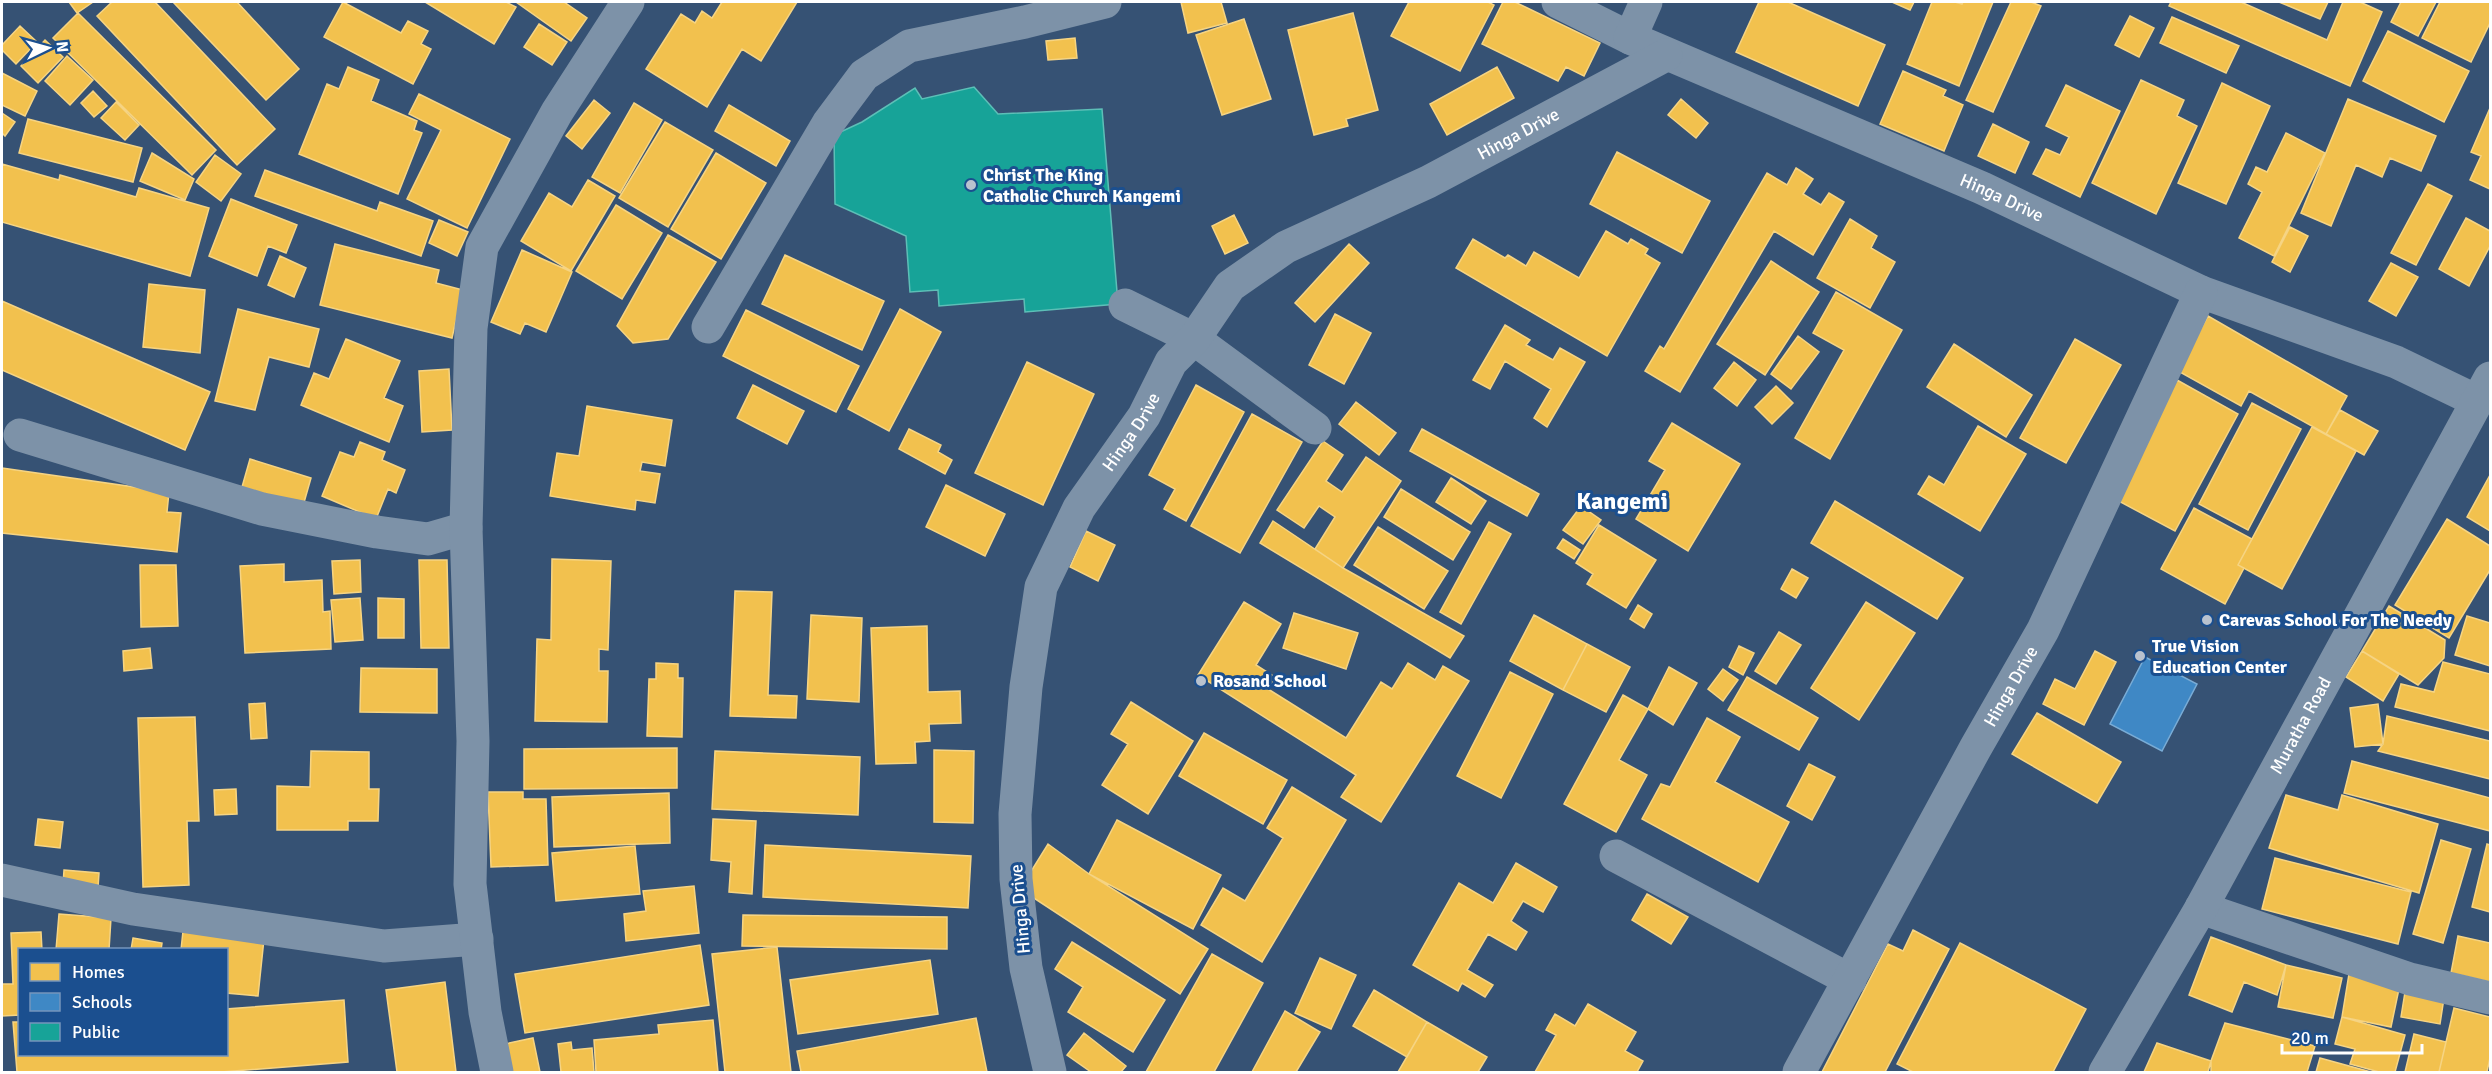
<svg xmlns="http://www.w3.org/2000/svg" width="2492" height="1074" viewBox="0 0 2492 1074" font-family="Signika,sans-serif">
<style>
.homes{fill:#f2c14e;stroke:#f6d483;stroke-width:1.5}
.schools{fill:#3f88c5;stroke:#79acd6;stroke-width:1.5}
.public{fill:#17a398;stroke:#5dbfb7;stroke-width:1.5}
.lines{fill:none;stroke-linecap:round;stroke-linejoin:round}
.minor{stroke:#7d92a8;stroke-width:33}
.poi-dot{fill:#b9c2ce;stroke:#1b4f8f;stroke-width:2}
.labels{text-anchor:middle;stroke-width:6;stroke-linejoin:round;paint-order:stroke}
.street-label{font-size:18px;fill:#fff;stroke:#1b4f8f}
.poi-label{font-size:18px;font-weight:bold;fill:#fff;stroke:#1b4f8f;text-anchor:start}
.district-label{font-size:24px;font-weight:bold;fill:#fff;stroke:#1b4f8f}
</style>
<rect width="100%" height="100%" fill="#365274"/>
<!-- homes -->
<path class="homes" d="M69,2h24l-16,11z
M112,2h43l120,127 -38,36 -140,-149z
M173,2h64l62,67 -33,31z
M343,2l58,31 7,-12 20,10 -7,13 10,5 -18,35 -89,-47z
M425,2h81l10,5 -22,37z
M516,2h48l23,16 -16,23z
M722,2h75l-36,59 -19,-12 -35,58 -61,-38 35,-55 14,9 7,-12 10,7z
M1181,2h40l6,21 -39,10z
M1409,2h79l6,3 -34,66 -69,-35z
M1503,2h12l85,41 -16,33 -18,-9 -8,14 -76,-37z
M1759,2h29l97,43 -27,61 -122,-54z
M1892,2h22l-4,8z
M1932,2h23l7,2 1,-2h30l-34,84 -52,-22z
M2011,2h20l10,4 -48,106 -27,-12z
M2171,2h70l86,38 16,-38h17l22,10 -32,74 -181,-80z
M2279,2h49l-8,17z
M2401,2h35l-18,34 -27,-14z
M2440,2h50v21l-19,39 -49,-24z
M78,13l138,137 -24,25 -139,-137z
M1353,13l25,97 -32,9 2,7 -34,9 -26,-105z
M2130,16l24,12 -15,29 -24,-12z
M2172,17l67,29 -13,27 -66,-30z
M1244,19l27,80 -49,16 -26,-80z
M539,24l28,18 -15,23 -28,-18z
M20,26l17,16 -21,22 -14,-14v-5z
M2388,31l81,40 -25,51 -81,-41z
M1075,38l2,20 -29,2 -2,-19z
M45,40l18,17 -25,26 -17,-17z
M67,56l26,24 -23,25 -25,-24z
M348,67l31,13 -8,21 46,20 -3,9 8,3 -24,61 -99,-40 28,-70 12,5z
M1497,67l17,31 -67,37 -17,-31z
M1903,71l43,19 -3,6 20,9 -19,46 -64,-27z
M2,73l35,18 -12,25 -23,-11z
M2141,80l43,20 -7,16 20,10 -41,88 -64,-31z
M2222,83l48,23 -44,98 -48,-21z
M2066,85l54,26 -40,86 -47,-23 13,-25 14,6 9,-18 -23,-11z
M93,91l14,15 -13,11 -13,-14z
M419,94l91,45 -43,89 -60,-29 34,-69 -32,-16z
M1681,99l27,24 -12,15 -28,-23z
M2348,99l88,37 -15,35 -31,-13 -8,19 -26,-12 -25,61 -30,-13z
M594,100l16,13 -28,36 -16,-13z
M116,102l23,23 -14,15 -24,-22z
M634,103l28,17 -42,73 -28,-16z
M729,105l61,36 -14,25 -61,-35z
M2490,108v81l-20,-9 11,-24 -10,-4z
M2,113l13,9 -10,14 -3,-3z
M28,119l114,29 -9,34 -114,-29z
M665,122l48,28 -45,77 -49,-29z
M1993,124l36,18 -14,31 -37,-17z
M2286,133l39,20 -51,103 -35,-18 23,-46 -14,-8 8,-17 11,5z
M1617,152l93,49 -28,52 -92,-49z
M152,153l42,26 -9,21 -45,-19z
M716,153l50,30 -45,76 -50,-30z
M215,155l26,19 -20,27 -25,-19z
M2,164l57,16 1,-5 76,22 3,-9 70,20 -19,68 -188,-54z
M1796,168l17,11 -10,15 18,11 8,-12 15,9 -31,53 -39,-24 -94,161 -35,-21 15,-25 4,3 103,-176 20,12z
M265,170l112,41 3,-9 53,19 -12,35 -166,-60z
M588,180l27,16 -44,75 -50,-30 28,-48 23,14z
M2428,184l24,12 -36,69 -25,-12z
M231,199l66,26 -11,28 -18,-7 -11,30 -48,-20z
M616,205l46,28 -40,66 -46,-28z
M1234,215l14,28 -23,11 -13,-28z
M2466,218l24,13v15l-21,40 -30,-17z
M1850,219l27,17 -6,12 24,14 -25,46 -53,-30z
M439,220l29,12 -11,24 -28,-13z
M2290,227l18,9 -18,36 -18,-10z
M1606,231l22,13 3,-5 17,10 -3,5 15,9 -53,93 -151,-88 17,-29 32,19 3,-3 18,11 8,-14 45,26z
M668,235l48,27 -48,77 -35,4 -16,-17z
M335,244l104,26 -3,13 27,7 -11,48 -132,-33z
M1349,244l20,19 -54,59 -20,-19z
M522,250l50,22 -26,60 -21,-9 -5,11 -29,-12z
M785,255l99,46 -22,49 -100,-46z
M280,256l26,12 -12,29 -26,-12z
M1771,261l48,31 -54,83 -48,-31z
M2391,263l27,14 -22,39 -27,-15z
M149,284l56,6 -5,63 -57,-6z
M1836,292l66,38 -72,129 -35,-21 49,-88 -31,-17z
M2,301l208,91 -25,58 -183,-80z
M238,309l81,20 -10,38 -40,-10 -14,53 -40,-9z
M900,309l41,23 -52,99 -41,-22z
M746,310l113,56 -23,46 -113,-56z
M1335,314l36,19 -27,51 -35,-19z
M2208,316l139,80 -21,38 -77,-43 -8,15 -63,-35z
M1505,325l25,15 -4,5 27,15 7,-12 25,14 -38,65 -13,-9 17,-29 -46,-28 -15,28 -17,-9z
M1798,336l21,16 -28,37 -20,-15z
M346,339l54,22 -16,37 19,8 -14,36 -88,-37 13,-32 15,6z
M2075,339l46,26 -55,98 -46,-25z
M1954,344l78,51 -26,42 -79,-50z
M1027,362l67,32 -51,111 -68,-32z
M1734,362l22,18 -19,26 -23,-18z
M449,369l3,61 -30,2 -3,-61z
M2177,380l61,34 -63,117 -62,-33z
M753,385l51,26 -17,33 -50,-26z
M1196,385l48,27 -58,109 -22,-12 11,-20 -26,-14z
M1776,386l17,17 -21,21 -17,-17z
M1356,402l40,31 -17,22 -40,-31z
M2252,403l49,26 -53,101 -49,-26z
M587,406l85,14 -7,46 -23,-4 -2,9 20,3 -5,29 -19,-3 -1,10 -85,-14 7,-43 22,3z
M2340,410l38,21 -14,24 -38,-21z
M1252,414l50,28 -62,111 -49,-27z
M1672,423l68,41 -52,87 -52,-32 29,-49 -16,-9z
M1978,426l48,28 -46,77 -62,-37 11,-18 15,9z
M2312,427l44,24 -74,138 -44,-24z
M909,429l32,16 -3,7 14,8 -7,14 -46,-25z
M1422,429l117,65 -12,22 -117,-65z
M1323,441l20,14 -17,26 16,11 24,-35 35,24 -58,87 -28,-19 20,-32 -16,-11 -15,22 -27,-18z
M360,442l25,10 -3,8 23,10 -9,23 -8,-4 -12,30 -54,-23 18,-44 14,5z
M250,459l61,19 -8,28 -61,-19z
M2,468l167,24 -2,20 14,1 -4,39 -175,-19z
M2490,475v56l-23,-14z
M1451,478l35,23 -15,23 -35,-22z
M946,485l59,29 -20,42 -59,-29z
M1401,489l69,43 -17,28 -69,-43z
M1835,501l128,77 -26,41 -126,-76z
M1581,506l20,14 -18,24 -20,-14z
M2194,508l58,31 -14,26 6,3 -19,36 -64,-35z
M2447,519l43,27v24l-41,68 -54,-33z
M1273,521l70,47 121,68 -14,22 -190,-115z
M1489,522l22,12 -50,90 -21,-12z
M1599,525l57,35 -30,48 -39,-24 6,-10 -17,-11z
M1378,527l70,44 -24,38 -70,-44z
M1086,531l29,14 -17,36 -28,-14z
M1563,539l17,11 -6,9 -17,-11z
M552,559l59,2 -3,89 -9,-1v22h9l-1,51 -72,-1 2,-82 14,1z
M360,560l1,32 -27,2 -2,-33z
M419,560h28l2,88h-28z
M284,564v18l38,-2 1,32 7,-1 1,38 -86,4 -5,-87z
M140,565h36l2,61 -37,1z
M1792,569l16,9 -12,20 -15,-9z
M735,591l37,1 -4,103 29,1 -1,22 -66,-2z
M360,598l3,42 -28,2 -4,-42z
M378,598l26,1v39h-26z
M1244,602l37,22 -25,41 19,12 -7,12 78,49 35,-56 11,7 16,-26 27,17 8,-14 26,15 -88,141 -40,-25 15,-22 -158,-100z
M1866,602l49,31 -56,87 -48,-32z
M1638,605l14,9 -8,14 -14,-9z
M2389,606l56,34 -1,18 -26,27 -56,-34z
M1294,613l64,20 -12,36 -63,-21z
M811,615l51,3 -3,84 -52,-3z
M1534,615l53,29 -24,46 -53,-29z
M2467,616l23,7v43l-35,-11z
M927,626l1,66 32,-1 1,32 -32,1 1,17 -15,1 1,21 -40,1 -5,-136z
M1779,632l22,13 -25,39 -21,-13z
M1587,644l43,23 -24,45 -43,-22z
M1739,646l15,7 -11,22 -14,-8z
M150,648l2,20 -28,3 -1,-20z
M2095,651l21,11 -32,63 -41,-21 12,-25 20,10z
M2362,651l37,23 -16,27 -37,-24z
M2443,662l47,12v57l-95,-24 6,-23 33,8z
M656,663l22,1v14h5l-1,59 -35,-1 2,-57h7z
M1669,667l28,16 -24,42 -25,-16z
M361,668l76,1v44l-77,-1z
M1723,669l15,11 -15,21 -15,-12z
M1510,672l43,22 -52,104 -44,-22z
M1747,677l71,41 -19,32 -71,-40z
M1623,695l25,14 -29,51 28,15 -31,57 -52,-28z
M1131,702l62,39 -45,73 -46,-29 26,-41 -17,-10z
M265,703l2,35 -16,1 -2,-35z
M2378,704l5,40 -28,3 -5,-39z
M2037,713l84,49 -24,41 -85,-49z
M2387,716l103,25v38l-112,-28 5,-7z
M195,717l4,104h-12l2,64 -46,2 -5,-169z
M1707,718l33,19 -25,45 74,40 -31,60 -116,-63 19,-35 9,3z
M1204,733l83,47 -24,44 -84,-48z
M677,748v40l-153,1v-40z
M934,750l40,1 -1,72 -39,-1z
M311,751l58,1v37h10l-1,32h-30v9h-71v-44l33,1z
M715,751l145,6 -2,58 -146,-6z
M2352,761l138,37v33l-146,-38z
M1809,764l26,13 -23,43 -25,-14z
M1292,787l54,33 -84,142 -61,-37 22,-37 22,13 38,-63 -16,-10z
M236,789l1,25 -22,1 -1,-25z
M488,792h35v7h23l2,66 -57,2z
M669,793l1,50 -116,4 -2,-50z
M2286,795l52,15 4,-15 96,29 -19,69 -150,-45z
M38,819l25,3 -3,26 -25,-3z
M713,819l43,2 -4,73 -23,-2 2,-30 -20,-2z
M1117,820l104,55 -28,54 -104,-55z
M2441,840l30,9 -28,94 -30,-9z
M1048,844l41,30 119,75 -28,45 -160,-105z
M2487,844l3,1v67l-18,-5z
M765,845l206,11 -3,52 -205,-11z
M635,846l5,48 -84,7 -4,-48z
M2275,858l136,34 -13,52 -136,-35z
M1516,863l41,24 -14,25 -20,-11 -12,20 16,11 -11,18 -28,-16 -21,36 26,15 -8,12 -23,-14 -4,8 -45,-26 46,-82 34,20z
M64,870l35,3 -1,15 -35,-3z
M694,886l5,47 -73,8 -2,-27 22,-3 -3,-20z
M1647,894l41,23 -17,27 -39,-24z
M59,914l52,4 -2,32h-53z
M743,915l204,2v32l-205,-3z
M1913,930l36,19 -64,123h-63l66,-128 15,7z
M183,931l81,8 -6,57 -32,-3v-43h-45z
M41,932l1,18h-22v65l-18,1v-32h11l-2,-51z
M2458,936l32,7v39l-39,-9z
M2211,937l75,28 -9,30 -33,-13 -12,30 -43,-17z
M133,938l29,5 -1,7h-30z
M1072,942l93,58 -32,52 -65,-40 15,-25 -28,-18z
M1960,943l126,66 -33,63h-140l-16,-8z
M700,945l9,60 -184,28 -10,-59z
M777,947l14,125h-66l-13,-118z
M1212,954l51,29 -49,89h-68z
M1320,958l36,17 -25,54 -36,-16z
M930,960l8,54 -140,20 -8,-54z
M2286,965l56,13 -9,40 -55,-11z
M2349,974l51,10 -9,43 -49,-10z
M445,982l11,90h-59l-11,-82z
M1374,990l53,32 -20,35 -54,-31z
M2405,992l39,6 -4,26 -39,-7z
M344,1000l4,62 -127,10h-204l-4,-50h7v32h206v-45z
M1588,1004l48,28 -11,19 18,10 -6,11h-102l21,-37 -10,-5 9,-16 20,12z
M2454,1008l36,9v41l-3,14h-48z
M1285,1011l35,21 -24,40h-44z
M2342,1017l63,18 -10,37h-16l-29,-8 5,-15 -20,-5z
M976,1018l11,54h-186l-4,-21z
M713,1020l5,52h-122l-2,-32 65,-6 -1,-9z
M1427,1022l60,35 -9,15h-80z
M2225,1023l90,23 -8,26h-96v-11z
M1084,1033l42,33 -5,6h-30l-24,-17z
M2414,1034l32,8 -7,30h-34z
M533,1038l7,34h-29l-6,-28z
M571,1042l1,8 20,-2 2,24h-33l-3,-28z
M2157,1043l54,18 -3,11h-64z
M2320,1058l51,14h-55z"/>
<!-- schools -->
<path class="schools" d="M2145,657l52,27 -35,67 -52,-27z"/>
<!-- public -->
<path class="public" d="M974,87l24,27 104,-5 16,195 -93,8 -1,-13 -85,7 -1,-16 -28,2 -4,-56 -71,-32 -1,-69 28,-13 53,-34 7,11z"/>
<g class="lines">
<!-- minor -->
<g class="minor">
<path d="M1558,2l72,36"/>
<path id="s1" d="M1646,2l-16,36 352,150 219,104 195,70 81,39"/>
<path d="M1125,305l69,34 121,89"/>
<path d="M708,327l121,-205 35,-47 45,-29 116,-24 80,-20"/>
<path d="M20,435l242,74 115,23 51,7 38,-11"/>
<path d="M1616,856l234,124"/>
<path d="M2,880l131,29 251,37 93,-7"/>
<path d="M2201,908l209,71 80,19"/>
<path d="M497,1072l-12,-60 -15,-128 3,-143 -7,-213 5,-200 11,-81 75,-135 71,-110"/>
<path id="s2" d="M1050,1072l-24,-104 -10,-89 -1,-65 11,-127 15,-100 38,-79 65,-92 27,-54 23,-23 36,-53 56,-39 142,-65 238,-127"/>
<path id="s3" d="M1799,1072l177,-325 67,-117 158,-338"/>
<path id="s4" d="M2105,1072l96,-164 289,-530"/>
</g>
</g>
<!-- markers -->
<g class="poi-dot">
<circle cx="971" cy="185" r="6"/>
<circle cx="2207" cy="620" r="6"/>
<circle cx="2140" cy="656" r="6"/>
<circle cx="1201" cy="681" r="6"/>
</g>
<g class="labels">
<!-- street labels -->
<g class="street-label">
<text dy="6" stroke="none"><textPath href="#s2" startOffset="1174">Hinga Drive</textPath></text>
<text dy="6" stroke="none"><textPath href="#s1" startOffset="444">Hinga Drive</textPath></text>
<text dy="6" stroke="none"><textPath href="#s2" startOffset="670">Hinga Drive</textPath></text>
<text dy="6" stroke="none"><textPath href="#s3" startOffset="440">Hinga Drive</textPath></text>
<text dy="6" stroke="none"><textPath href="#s4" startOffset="398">Muratha Road</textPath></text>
<text transform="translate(1020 909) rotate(-95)" y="6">Hinga Drive</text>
</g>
<!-- poi labels -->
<g class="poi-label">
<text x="983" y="181">Christ The King<tspan x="983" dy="21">Catholic Church Kangemi</tspan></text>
<text x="2219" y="626">Carevas School For The Needy</text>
<text x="2152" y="652">True Vision<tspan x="2152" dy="21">Education Center</tspan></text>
<text x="1213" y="687">Rosand School</text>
</g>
<!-- district labels -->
<g class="district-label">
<text x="1622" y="509">Kangemi</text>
</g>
</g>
<!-- border -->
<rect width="2492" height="1074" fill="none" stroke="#ffffff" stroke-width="6"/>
<!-- legend -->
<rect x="18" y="948" width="210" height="108" fill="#1b4f8f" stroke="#7695bc" stroke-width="1.5"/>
<rect x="30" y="963" width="30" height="18" fill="#f2c14e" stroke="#7695bc" stroke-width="1.5"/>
<text x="72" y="978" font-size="18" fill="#ffffff">Homes</text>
<rect x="30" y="993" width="30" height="18" fill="#3f88c5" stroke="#7695bc" stroke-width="1.5"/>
<text x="72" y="1008" font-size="18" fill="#ffffff">Schools</text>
<rect x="30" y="1023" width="30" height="18" fill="#17a398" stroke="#7695bc" stroke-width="1.5"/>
<text x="72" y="1038" font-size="18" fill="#ffffff">Public</text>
<!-- north arrow -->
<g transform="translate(48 48) rotate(85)" stroke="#1b4f8f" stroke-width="4.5" paint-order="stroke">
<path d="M0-4.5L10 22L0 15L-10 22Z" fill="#ffffff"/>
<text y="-9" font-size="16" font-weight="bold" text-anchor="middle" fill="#ffffff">N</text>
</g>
<!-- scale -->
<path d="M2282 1044v9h140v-9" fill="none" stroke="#ffffff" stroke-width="3"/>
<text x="2291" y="1044" font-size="18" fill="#ffffff" stroke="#1b4f8f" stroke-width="4.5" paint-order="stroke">20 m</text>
</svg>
